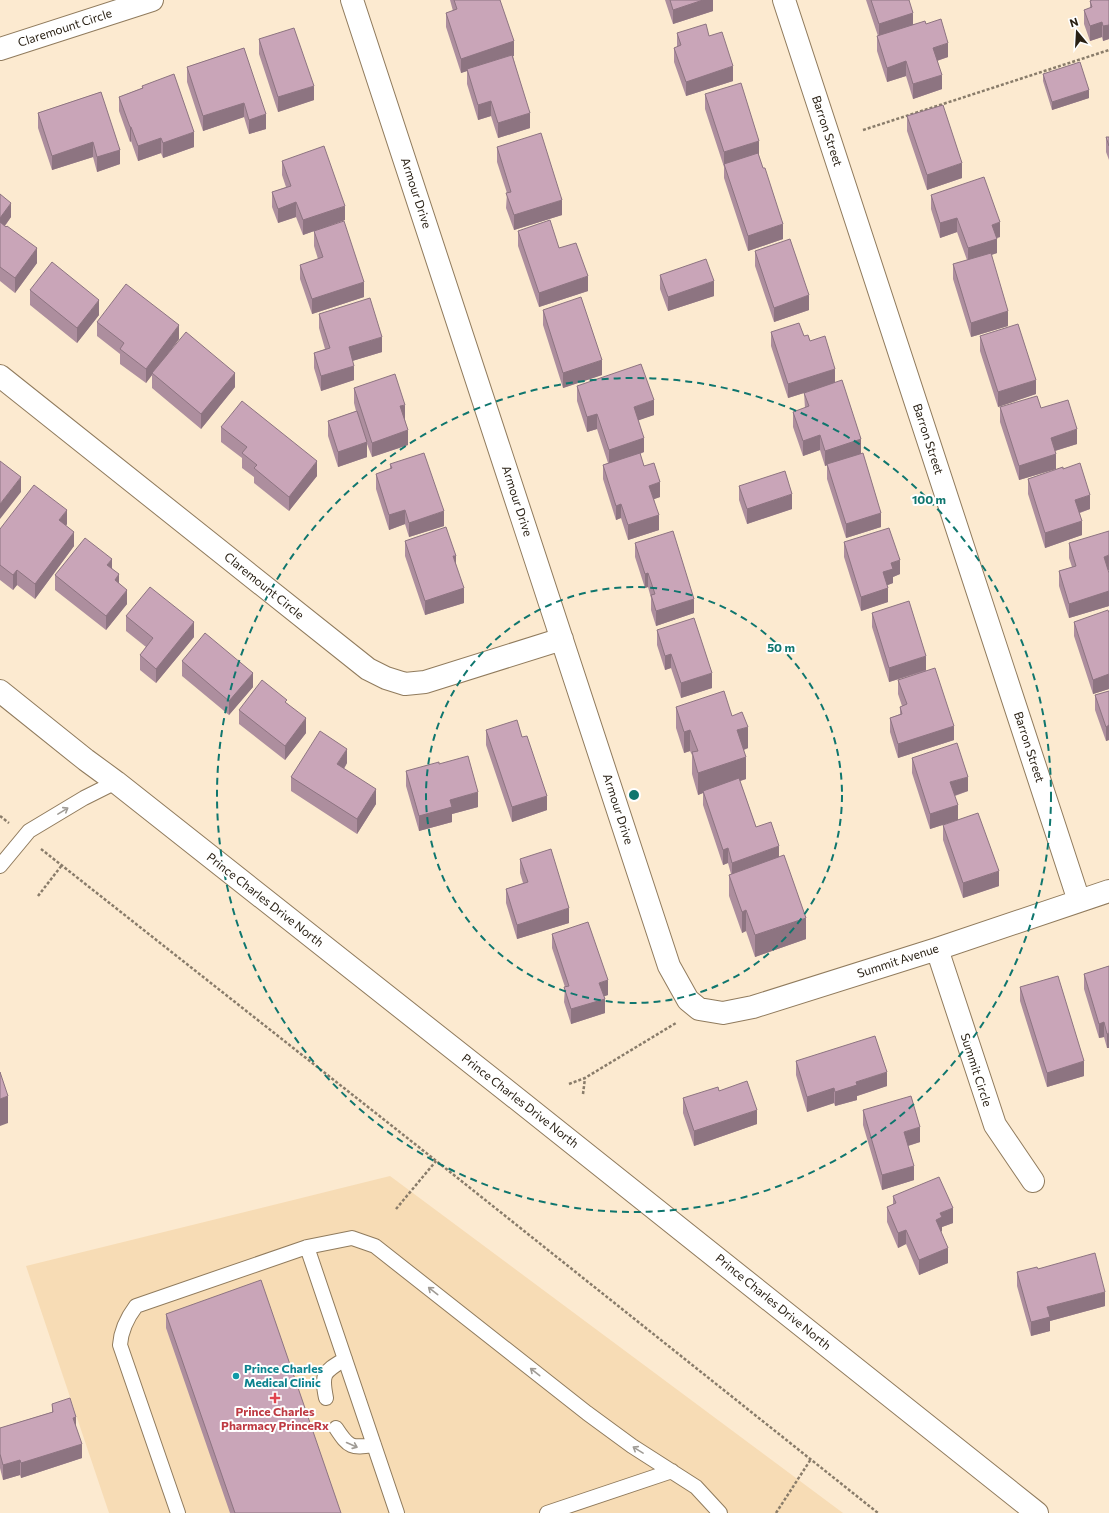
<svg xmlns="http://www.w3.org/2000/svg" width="1109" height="1513" viewBox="0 0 1109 1513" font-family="Commissioner,sans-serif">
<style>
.built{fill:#f7dcb5}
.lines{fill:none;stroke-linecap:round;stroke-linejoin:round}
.lane-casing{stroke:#907b5d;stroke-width:16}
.street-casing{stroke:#907b5d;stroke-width:24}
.secondary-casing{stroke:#907b5d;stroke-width:24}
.path{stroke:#897c6a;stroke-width:2.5;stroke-dasharray:3 2;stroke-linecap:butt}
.lane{stroke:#fff;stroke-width:14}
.street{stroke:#fff;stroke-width:22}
.secondary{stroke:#fff;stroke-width:22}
.wall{fill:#ad8e9e}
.shaded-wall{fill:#8d7481}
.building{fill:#c9a5b8;stroke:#8d7481}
.oneway{stroke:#9f9b95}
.ring{fill:none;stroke:#0f766e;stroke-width:2;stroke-dasharray:7 5}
.culture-dot{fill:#0f9aa8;stroke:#fff;stroke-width:1.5}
.health-dot{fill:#e0444e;stroke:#fff;stroke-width:1.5}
.labels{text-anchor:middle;stroke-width:4;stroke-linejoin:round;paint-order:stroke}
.street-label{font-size:12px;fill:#292014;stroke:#fff}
.culture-label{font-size:12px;font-weight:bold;fill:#0d838f;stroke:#fff;text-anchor:start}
.health-label{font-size:12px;font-weight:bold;fill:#be3a42;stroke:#fff}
.centre{fill:#0f766e;stroke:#fff;stroke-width:2}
.ring-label{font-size:12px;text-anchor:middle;font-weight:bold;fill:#0f766e;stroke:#fff;stroke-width:4;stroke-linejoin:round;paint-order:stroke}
</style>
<rect width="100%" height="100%" fill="#fcead0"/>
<!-- built -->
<path class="built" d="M390,1176l453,337h-734l-83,-247z"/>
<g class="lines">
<!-- lane casing -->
<g class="lane-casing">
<path id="lane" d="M0,866l29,-35 55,-33 32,-16
M307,1247l90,266
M326,1398c-5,-25 -2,-26 19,-39
M336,1428c13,20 15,20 38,17
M178,1513l-58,-168c1,-15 7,-27 16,-39l171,-59 45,-9 23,8 212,167 45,33 64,41 24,26
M547,1513l125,-42"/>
</g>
<!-- street casing -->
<g class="street-casing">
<path id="street" d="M352,0l317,966 19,34 11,9 24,4 30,-6 184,-58 172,-58
M784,0l295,901
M0,49l152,-49
M0,376l368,293 18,9 19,6 20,-2 137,-43
M937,949l58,176 38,56"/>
</g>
<!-- secondary casing -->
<g class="secondary-casing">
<path id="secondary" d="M0,691l86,69 30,22 386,305 535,426"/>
</g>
<!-- path -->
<path class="path" d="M863,130l246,-80
M0,816l9,7
M41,849l379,299 458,365
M38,896l24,-31
M569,1084l16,-6 91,-55
M583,1094l2,-16
M396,1209l40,-48
M776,1513l35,-54"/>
<!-- lane -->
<use href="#lane" class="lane"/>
<!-- street -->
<use href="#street" class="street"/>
<!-- secondary -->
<use href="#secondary" class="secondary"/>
</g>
<!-- wall -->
<path class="wall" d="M450,0h50l14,56h-1l17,72 -32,10 -7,-22 -13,4 -11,-36v-13l-6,2 -15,-46v-14l7,-2z
M665,0h48v11l-40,13z
M866,0h43l4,24h13l22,33 -11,4 5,28 -29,10 -7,-23 -19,6 -10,-31v-15h1z
M1090,0h19v39l-6,2 -1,-4 -12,4 -6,-17v-14l6,-2z
M677,33l56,48 -47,15 -12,-34v-14l3,-1z
M259,39l55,61 -36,12 -19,-58z
M244,48l22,81 -17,5 -5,-17 -41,14 -16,-49v-15z
M1043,74l46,24 -37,12 -9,-29z
M142,86l52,61 -31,11 -2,-5 -23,8 -7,-20 -1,1 -11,-31v-14l23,-9z
M101,92l19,72 -23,8 -4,-15 -41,13 -14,-42v-15z
M705,94l54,61v1l24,83 -35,12 -24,-73v-11l-19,-58z
M907,116l55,62 -35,12 -20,-59z
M1106,137h3v23l-3,-8z
M497,147l65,68 -48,15 -8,-22 1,-15 -10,-31z
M282,161l63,59 -21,8 40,69 -52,17 -12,-35v-14l18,-6 -4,-13v-15l-11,4 -7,-18 -18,6 -6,-16v-15l14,-5 -4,-12z
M0,194l11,23 -6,9 32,37 -22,30 -15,-12z
M931,195l69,42 -3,1v15l-6,2 17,71 -37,11 -18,-58v-15l14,-4 -10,-28 -17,6 -9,-29z
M518,231l41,17 29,43 -49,16 -21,-61z
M755,251l54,59 -35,12 -19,-56z
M660,275l54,21 -46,15 -8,-22z
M30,290l69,25 -22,28 -47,-38z
M543,310l59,65 -39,13 -20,-63z
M319,314l63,38 -30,9 2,19 -33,11 -7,-23v-15l11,-4 -6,-21z
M97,322l82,17 -11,15 67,33 -34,42 -49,-41v-13l-6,8 -26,-19v-10l-23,-18z
M771,332l33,4 6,5 25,41 26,72 20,73 -35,11 -19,-59v-14l-2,1 -5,-16 -17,6 -10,-29v-15l12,-4 -1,-15 -16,5 -17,-52z
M980,336l56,58 -38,13 -18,-56z
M577,386l77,29 -16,5 6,32 -4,2 4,12 16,31 -6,2 5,31 -31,10 -7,-22 -5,2 -13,-41v-14l5,-2 -11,-34 -10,3 -10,-31z
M354,388l51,31 3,26 -36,12 -5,-13v13l-29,10 -10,-31v-15l28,-10 -2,-8z
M1000,407l41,1 36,36 -22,7 1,18 -37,11 -19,-58z
M221,427l96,49 -28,35 -35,-28v-6l-12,-9v-10l-21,-16z
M390,464l54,62 -35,11 -4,-13 -16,6 -13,-41v-15l14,-5z
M1063,469l27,40 -10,4 2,22 -37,13 -17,-54v-15z
M739,486l53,23 -45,15 -8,-24z
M67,524l-1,2 8,20 -39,53 -18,-14 -4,5 -13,-10v-51z
M405,541l51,23 8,39 -39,12 -20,-59z
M844,542l56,32 -7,3v6l-6,2 1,17 -27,9 -17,-54z
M635,543l59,70 -38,13 -5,-16v-12l-3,-11 -3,1 -10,-31z
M1069,543l40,27h-1l1,3v33l-40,12 -10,-32v-15l13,-4 -3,-9z
M112,568l7,16 8,20 -21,26 -51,-40v-15z
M872,613l54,57 28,70 -56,18 -8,-26v-14l10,-4v-7l2,-1 -4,-12v-14l28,-9 -37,11 -17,-55z
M1109,613v76l-16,5 -19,-58v-14z
M126,616l68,21 -38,46 -16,-13v-15l6,-8 -20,-16z
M657,630l55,58 -31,10 -10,-30 -6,2 -8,-25z
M182,661l71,26 -24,28 -47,-39z
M1109,691v49l-3,1 -11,-31v-15z
M287,703l19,30 -21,27 -46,-36v-14z
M676,707l56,9 16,32 -4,2 2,29 -6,2 16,46 23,30 27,82 -51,18 -9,-26 -4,2 -13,-37v-21l2,-1 -3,-11 -5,2 -20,-60v-12l-5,2 -6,-21v-19l-2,-4 -6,2 -8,-25z
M486,730l36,7 25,73 -35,12 -26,-77z
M912,758l56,33 -13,5 3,24 -28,9 -18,-56z
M347,763l-3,6 32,35 -19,30 -66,-43v-14z
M439,764l39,43 -26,7v8l-33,9 -13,-45v-15z
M943,825l56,61 -36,12 -20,-58z
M520,859l49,64 -52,16 -11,-36v-14l17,-6 -3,-10z
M552,934l56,61 -4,1 1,17 -34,11 -7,-22 1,-15 -13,-39z
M1109,966l-2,82 -3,-11 -5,1 -15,-49v-15z
M1020,987l64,89 -37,11 -27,-86z
M796,1061l91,25 -30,10v4l-22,6 -1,-3 -27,9 -11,-37z
M719,1091l38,33 -63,22 -11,-33v-15z
M863,1110l57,32 -12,4 6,34 -32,10 -19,-65z
M893,1196l60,27 -11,4v4l-1,1 7,31 -29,12 -13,-31 -8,4 -11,-26v-15l6,-2z
M1038,1269l67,37 -55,15v10l-19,5 -14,-50v-14z
M166,1314l175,199h-111l-64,-185z
M52,1404l24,24 6,30 -61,20 -1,-3 -17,5 -3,-12v-40l52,-16z"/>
<!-- shaded-wall -->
<path class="shaded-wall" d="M703,0h10v11l-40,13v-14z
M913,13v15l-34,11v-15z
M1102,22v15l-12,4v-15z
M1109,25v14l-6,2v-15z
M514,41v15l-47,15v-2v2l-6,2v-14z
M948,43v14l-15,5v-14z
M906,61v15l-19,6v-14z
M733,66v15l-47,15v-14z
M942,75v14l-29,10v-15z
M314,86v14l-36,12v-15z
M1089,90v8l-37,12v-8z
M491,101v15l-13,4v-15z
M244,103v14l-41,14v-15z
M530,113v15l-32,10v-15z
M266,114v15l-17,5v-14z
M130,127h1v14l-1,1z
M194,132v15l-31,11v-15z
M161,138v15l-23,8v-15z
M759,141v14l-34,11 -1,-2v3v-15z
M93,142v15l-41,13v-14z
M120,150v14l-23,8v-15z
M962,163v15l-35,12v-15z
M562,200v15l-48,15v-15z
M296,202v15l-18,6v-14z
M11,203v14l-11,15v-14z
M345,206v14l-42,15v-15z
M957,218v14l-17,6v-15z
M1000,222v15l-8,2v-14z
M783,224v15l-35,12v-15z
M997,239v14l-29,10v-15z
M37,248v15l-22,30v-15z
M588,276v15l-49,16v-14z
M714,281v15l-46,15v-14z
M364,282v15l-52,17v-15z
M809,295v15l-35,12v-14z
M99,300v15l-22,28v-15z
M1008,311v15l-37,11v-14z
M179,325v14l-26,35 -1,-1v2l-6,8v-14z
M382,337v15l-33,10v-15z
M602,360v15l-39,13v-15z
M354,366v14l-33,11v-15z
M835,369v14l-47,15v-14z
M235,373v14l-34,42v-15z
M1036,380v14l-38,13v-15z
M654,400v15l-20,7v-15z
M405,405v14l-5,2v-15z
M597,414v15l-10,3v-15z
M1077,429v15l-26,8v-14z
M408,430v15l-36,12v-14z
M820,435v15l-17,6v-15z
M644,438v14l-35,12v-14z
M861,439v15l-36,12v-15z
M367,442v15l-29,10v-15z
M1056,454v15l-37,11v-14z
M317,461v15l-28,35v-14z
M21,477v15l-21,27v-15z
M660,482v15l-11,4v-15z
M792,494v15l-45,15v-15z
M1090,495v14l-15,5v-14z
M621,504v14l-5,2v-14z
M67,510v14l-8,11v-15z
M405,510v14l-16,6v-15z
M444,511v15l-35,11v-14z
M881,513v14l-35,11v-14z
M659,515v15l-31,10v-15z
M1082,521v14l-37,13v-15z
M74,532v14l-39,53v-15z
M1109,555v15l-5,1v-14z
M453,556h3v14z
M112,559v15l-5,-9z
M900,560v14l-7,3v6l-10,4v-15l8,-9z
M17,570v15l-4,5v-15z
M648,573v14l-3,1v-14z
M119,574v15l-4,-9z
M464,588v15l-39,12v-14z
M888,588v14l-27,9v-14z
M127,590v14l-21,26v-14z
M1109,591v15l-40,12v-14z
M694,599v14l-38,13v-15z
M194,622v15l-38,46v-14z
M671,654v14l-6,2v-14z
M926,656v14l-37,12v-14z
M253,673v14l-24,28v-14z
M712,673v15l-31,10v-15z
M1109,674v15l-16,5v-14z
M306,718v15l-21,27v-14z
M1109,725v15l-3,1v-14z
M954,726v14l-56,18v-14z
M748,727v21l-11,4v-22z
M690,730v21l-6,2v-21z
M347,749v14l-10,16v-15z
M746,757v22l-43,14v-2v2l-5,2v-22z
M968,777v14l-18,6v-15z
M376,789v15l-19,30v-15z
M478,792v15l-26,7v8l-33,9v-15l31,-16z
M547,796v14l-35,12v-15z
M958,805v15l-28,9v-15z
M779,846v15l-47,16v-14z
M728,848v15l-5,2v-15z
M999,871v15l-36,12v-15z
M569,908v15l-52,16v-14z
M746,910v21l-4,2v-21z
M806,918v21l-51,18v-22z
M608,980v15l-9,3v-15z
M605,999v14l-34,11v-15z
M1104,1022v15l-5,1v-14z
M1109,1033v15h-2v-14z
M1084,1061v15l-37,11v-14z
M887,1072v14l-30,10v4l-22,6v-14l21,-10z
M834,1088v15l-27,9v-15z
M8,1096v27l-8,3v-27z
M757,1110v14l-63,22v-15z
M920,1127v15l-16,5v-15z
M914,1166v14l-32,10v-15z
M953,1208v15l-11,4v4l-6,3v-14l4,-7z
M906,1230v14l-8,4v-15z
M948,1248v15l-29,12v-15z
M1105,1292v14l-55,15v10l-19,5v-14l16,-15z
M76,1417v15l-3,-14z
M82,1444v14l-61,20v-15z
M20,1460v15l-17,5v-15z"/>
<!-- building -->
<path class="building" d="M454,0h46l14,41 -53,18 -15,-46 11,-4z
M670,0h33l-30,10z
M871,0h38l4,13 -34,11z
M1092,0h17v25l-6,1 -1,-4 -12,4 -6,-16 8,-3 -2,-6z
M941,19l7,24 -15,5 9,27 -29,9 -7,-23 -19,7 -10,-32 48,-15 1,3z
M706,24l3,12 13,-4 11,34 -47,16 -12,-34 7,-3 -4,-12z
M294,28l20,58 -36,11 -19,-58z
M244,48l22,66 -17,6 -5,-17 -41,13 -16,-49z
M512,55l18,58 -32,10 -7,-22 -13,4 -11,-36z
M1080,62l9,28 -37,12 -9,-28z
M174,74l20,58 -31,11 -2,-5 -23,8 -7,-19h-1l-11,-30 24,-9 -1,-2z
M741,83l18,58 -35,11 -19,-58z
M101,92l19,58 -23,7 -4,-15 -41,14 -14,-43z
M943,105l19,58 -35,12 -20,-59z
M541,133l21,67 -48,15 -8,-22 5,-1 -14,-45z
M1106,137h3v9z
M324,146l21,60 -42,14 -7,-18 -18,7 -6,-17 19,-6 -9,-25z
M758,153l5,15h2l18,56 -35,12 -24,-72z
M984,177l16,45 -8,3 5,14 -29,9 -11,-30 -17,5 -9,-28z
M0,194l11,9 -11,15z
M550,220l9,28 17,-5 12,33 -49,17 -21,-62z
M344,221l20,61 -52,17 -12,-34 23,-8 -9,-26z
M0,222l6,5 1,-1 30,22 -22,30 -15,-11z
M790,239l19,56 -35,13 -19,-57z
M991,253l17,58 -37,12 -18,-59z
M706,259l8,22 -46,16 -8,-22z
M52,262l47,38 -22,28 -47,-38z
M126,284l53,41 -33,44 -26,-20 4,-6 -27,-21z
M581,297l21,63 -39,13 -20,-63z
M370,298l12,39 -33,10 5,19 -33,10 -7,-23 16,-5 -11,-34z
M799,323l5,13 4,-1 2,6 15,-5 10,33 -47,15 -17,-52z
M1018,324l18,56 -38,12 -18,-56z
M186,332l49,41 -34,41 -49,-41z
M641,364l13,36 -20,7 10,31 -35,12 -12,-36 -10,3 -10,-31z
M395,374l10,31 -5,1 8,24 -36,13 -18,-55z
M842,380l19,59 -36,12 -5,-16 -17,6 -10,-29 16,-6 -5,-13z
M1037,396l4,12 27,-8 9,29 -26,9 5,16 -37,12 -19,-59z
M242,401l75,60 -28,36 -35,-29 3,-3 -15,-12 5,-6 -26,-20z
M357,411l10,31 -29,10 -10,-31z
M424,453l20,58 -35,12 -4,-13 -16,5 -13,-41 16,-6 -2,-4z
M640,453l4,13 10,-3 6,19 -11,4 10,29 -31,10 -7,-21 -5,2 -13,-41z
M863,453l18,60 -35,11 -19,-60z
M0,461l21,16 -21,27z
M1080,463l10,32 -15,5 7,21 -37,12 -17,-54 35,-12v2z
M785,471l7,23 -45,15 -8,-23z
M34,485l33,25 -8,10 15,12 -39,52 -18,-14 -4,5 -13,-10v-36z
M446,527l10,29h-3l11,32 -39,13 -20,-60z
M889,528l11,32 -9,3 2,6 -10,3 5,16 -27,9 -17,-55z
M673,531l21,68 -38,12 -5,-16 4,-1 -7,-21 -3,1 -10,-31z
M1109,531v24l-5,2 5,16v18l-40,13 -10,-33 17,-5 -7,-23z
M85,538l27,21 -5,6 12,9 -4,6 12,10 -21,26 -51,-41z
M150,587l44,35 -38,47 -16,-14 13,-17 -27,-22z
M909,601l17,55 -37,12 -17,-55z
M1108,610l1,3v61l-16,6 -19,-58z
M694,618l18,55 -31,10 -10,-29 -6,2 -8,-26z
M205,633l48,40 -24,28 -47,-40z
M935,668l19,58 -56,18 -8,-26 12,-4 -2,-7 7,-3 -9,-24z
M262,680l25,20 -2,2 21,16 -21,28 -46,-36z
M724,691l8,25 10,-4 6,15 -11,3 9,27 -48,16 -6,-21 6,-1 -8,-21 -6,2 -8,-25z
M1109,691v34l-3,2 -11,-32z
M517,720l5,17 5,-1 20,60 -35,11 -26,-77z
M320,731l27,18 -10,15 39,25 -19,30 -66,-42z
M957,743l11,34 -18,5 8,23 -28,9 -18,-56z
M468,756l10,36 -28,8 2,7 -33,9 -13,-45 33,-9v2z
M739,778l17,49 15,-5 8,24 -47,17 -4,-15 -5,2 -20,-59z
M978,813l21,58 -36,12 -20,-58z
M551,849l18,59 -52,17 -11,-36 22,-7 -8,-23z
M784,855l22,63 -51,17 -9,-25 -4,2 -13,-37z
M588,922l20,58 -9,3 6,16 -34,10 -7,-22 5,-1 -17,-52z
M1109,966v67l-2,1 -3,-12 -5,2 -15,-50z
M1058,976l26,85 -37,12 -27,-86z
M875,1036l12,36 -31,10 1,3 -22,7 -1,-4 -27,9 -11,-36z
M0,1072l8,24 -8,3z
M747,1081l10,29 -63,21 -11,-33 35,-11 1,4z
M911,1096l9,31 -16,5 10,34 -32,9 -19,-65z
M939,1177l14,31 -13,5 2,4 -6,3 12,28 -29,12 -13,-30 -8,3 -11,-26 9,-4 -3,-7z
M1095,1253l10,39 -58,15 3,10 -19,5 -14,-50 20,-5 1,2z
M261,1280l80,233h-106l-69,-199z
M70,1398l6,19 -3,1 9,26 -61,19 -1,-3 -17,5 -3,-11v-26l53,-16 -1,-8z"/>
<!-- one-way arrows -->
<defs><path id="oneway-shaft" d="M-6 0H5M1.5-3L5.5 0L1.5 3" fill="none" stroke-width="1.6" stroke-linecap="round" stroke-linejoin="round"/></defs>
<g class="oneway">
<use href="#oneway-shaft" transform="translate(63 811) rotate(-31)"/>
<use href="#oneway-shaft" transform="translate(433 1291) rotate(-142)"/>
<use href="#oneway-shaft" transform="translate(535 1372) rotate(-142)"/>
<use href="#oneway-shaft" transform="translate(352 1445) rotate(24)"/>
<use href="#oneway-shaft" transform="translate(638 1450) rotate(-148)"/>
</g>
<!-- distance rings -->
<g class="ring">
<circle cx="634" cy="795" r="208"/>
<circle cx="634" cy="795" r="417"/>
</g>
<!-- markers -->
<circle class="culture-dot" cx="236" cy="1376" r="4"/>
<path class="health-dot" d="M273 1392h4v4h4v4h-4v4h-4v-4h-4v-4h4z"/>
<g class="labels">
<!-- street labels -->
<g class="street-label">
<text transform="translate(65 28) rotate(-18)" y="4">Claremount Circle</text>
<text transform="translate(827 131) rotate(72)" y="4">Barron Street</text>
<text transform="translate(416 193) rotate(72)" y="4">Armour Drive</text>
<text transform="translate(928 439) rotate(72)" y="4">Barron Street</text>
<text transform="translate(517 501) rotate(72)" y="4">Armour Drive</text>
<text transform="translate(264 586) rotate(39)" y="4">Claremount Circle</text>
<text transform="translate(1029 747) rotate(72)" y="4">Barron Street</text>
<text transform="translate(618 809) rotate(72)" y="4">Armour Drive</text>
<text transform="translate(265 900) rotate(38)" y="4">Prince Charles Drive North</text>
<text transform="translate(898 961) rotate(-18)" y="4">Summit Avenue</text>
<text transform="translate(976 1070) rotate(72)" y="4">Summit Circle</text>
<text transform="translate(520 1101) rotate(38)" y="4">Prince Charles Drive North</text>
<text transform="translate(773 1302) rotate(39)" y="4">Prince Charles Drive North</text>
</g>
<!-- culture labels -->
<g class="culture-label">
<text x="244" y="1373">Prince Charles<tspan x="244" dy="14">Medical Clinic</tspan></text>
</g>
<!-- health labels -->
<g class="health-label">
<text x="275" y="1416">Prince Charles<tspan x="275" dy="14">Pharmacy PrinceRx</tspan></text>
</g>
</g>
<circle cx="634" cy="795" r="6" class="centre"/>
<g class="ring-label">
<text x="929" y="504">100 m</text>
<text x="781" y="652">50 m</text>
</g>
<!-- north arrow -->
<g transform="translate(1077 32) rotate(342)" stroke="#ffffff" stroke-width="3" paint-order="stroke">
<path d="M0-3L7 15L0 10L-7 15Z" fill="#292014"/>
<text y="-6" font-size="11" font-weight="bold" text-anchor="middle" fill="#292014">N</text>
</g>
</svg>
